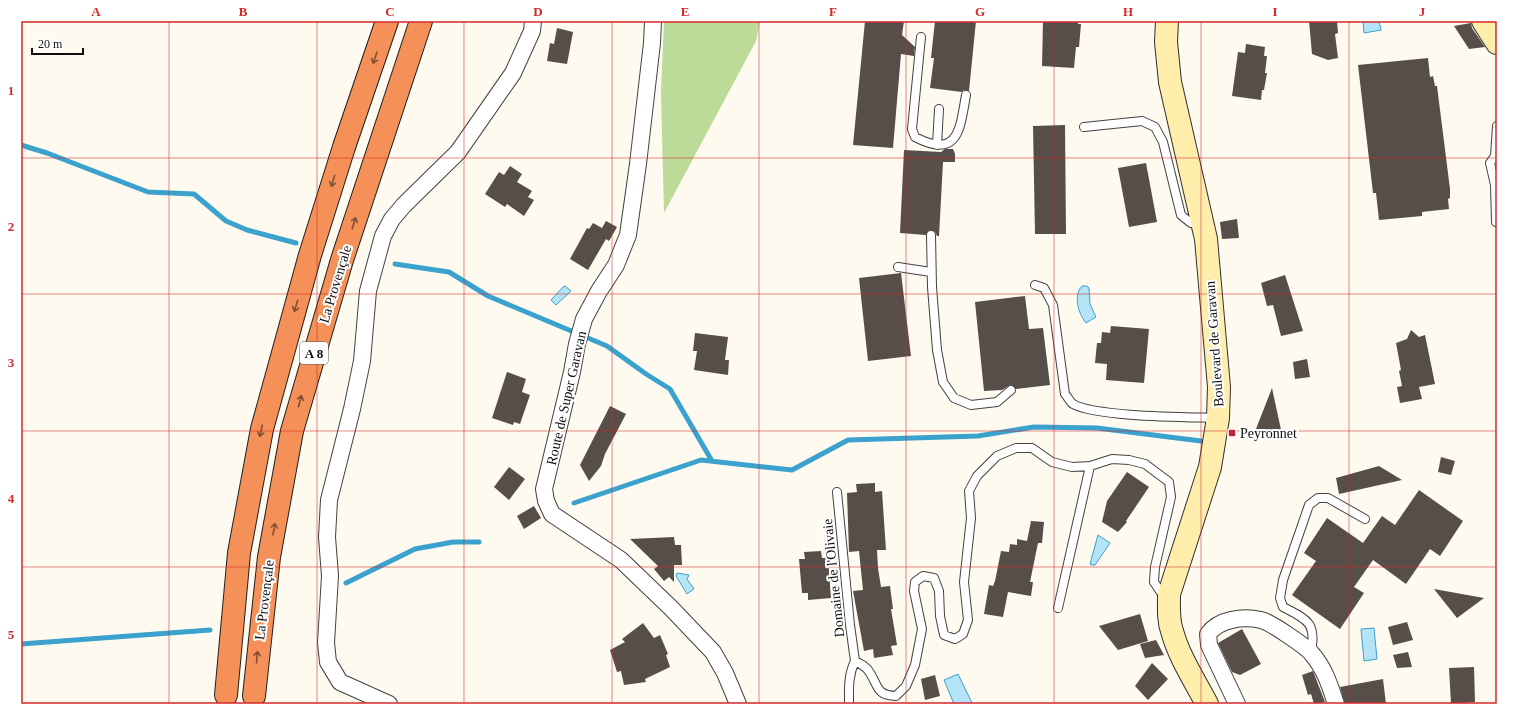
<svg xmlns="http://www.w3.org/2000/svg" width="1518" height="725" viewBox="0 0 1518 725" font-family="Georgia,serif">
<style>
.forest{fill:#bcda98}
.water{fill:#b4e4f6;stroke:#3ba1cd}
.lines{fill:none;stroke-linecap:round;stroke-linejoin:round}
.stream{stroke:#3ba1cd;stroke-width:5}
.building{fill:#574e4a}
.lane-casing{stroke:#414141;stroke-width:10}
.street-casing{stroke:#414141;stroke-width:18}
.secondary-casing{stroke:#303030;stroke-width:24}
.highway-casing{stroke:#1f1f1f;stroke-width:24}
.lane{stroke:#fff;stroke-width:8}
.street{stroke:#fff;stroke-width:16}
.secondary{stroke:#ffedab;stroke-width:22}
.highway{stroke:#f49058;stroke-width:22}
.oneway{stroke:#814f33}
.grid{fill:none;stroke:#d62828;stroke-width:1;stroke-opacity:0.55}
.poi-dot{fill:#be263c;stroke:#fff;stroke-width:1.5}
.labels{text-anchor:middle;stroke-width:4;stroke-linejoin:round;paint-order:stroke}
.shield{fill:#fff;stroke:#565656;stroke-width:1}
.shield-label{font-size:13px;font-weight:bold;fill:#0e0e0e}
.street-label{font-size:14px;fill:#0e0e0e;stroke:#fff}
.poi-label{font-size:14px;fill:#0e0e0e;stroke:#fff;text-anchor:start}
.neatline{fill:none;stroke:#d62828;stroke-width:1.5}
.grid-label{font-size:13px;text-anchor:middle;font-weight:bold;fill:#d62828}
</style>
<rect width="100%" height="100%" fill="#fffaef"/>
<!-- forest -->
<path class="forest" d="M664,21h96l-4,20 -92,172 -3,-120z"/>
<!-- water -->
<path class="water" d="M1363,21h16l2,9 -17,3z
M565,286l6,5 -15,14 -5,-5 12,-13z
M1082,286h5l2,2 1,16 6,13 -10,6c-8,-10 -13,-27 -4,-37z
M1098,535l12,8 -15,22h-4l-1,-1z
M677,573l12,2 -2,4 7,10 -7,5 -11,-18z
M1374,628l3,31 -13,2 -3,-32z
M958,674l14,29 -18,1 -10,-24z"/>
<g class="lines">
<!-- stream -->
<path class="stream" d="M21,145l26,8 101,39 46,2 32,27 21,9 49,13
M395,264l54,8 39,24 119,50 39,28 24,15 42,72
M574,503l127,-43 91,10 56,-30 130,-4 56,-9 63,1 104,13
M346,583l69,-34 38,-7h26
M21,644l189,-14"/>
</g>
<!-- building -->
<path class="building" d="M865,21h39l-2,14 13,12 -1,9 -13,-2 -8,94 -40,-3z
M935,21h41l-7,70 -5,-1 -2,2 -32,-4 4,-30h-3z
M1043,21h35v3h3l-2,23h-3l-2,21 -32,-2z
M1309,21h28l1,12 -3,1 3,24 -10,2 -16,-6z
M1471,23l1,5 13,19 -16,2 -15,-23z
M557,28l16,4 -6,32 -20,-3 3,-18 4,1z
M1246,44l19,3 -1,9h3l-2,17h2l-3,17h-2l-1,10 -29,-4 6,-44 7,1z
M1428,58l2,19 3,-1 2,10h2l13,103v9l-2,1 1,10 -27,3v4l-43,4 -3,-27h-3l-15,-128z
M1065,125l1,109h-31l-2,-108z
M945,149h8l2,5v8h-12l-4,74h-2l-2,-4 -4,-2 -3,1 -2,4 -26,-2 4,-83 37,2z
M1146,163l11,59 -28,5 -11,-59z
M510,166l12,8 -5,8 15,9 -4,6 6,3 -10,16 -17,-12 -2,3 -20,-13 14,-22 5,3z
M1237,219l2,19 -17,1 -2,-17z
M606,221l11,6 -8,14 -3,-2 -18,31 -18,-11 17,-31 2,1 4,-6 9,5z
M901,273l10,83 -43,5 -9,-83z
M1285,275l18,56 -22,5 -8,-31 -6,1 -6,-23z
M1025,296l4,33 14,-1 7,57 -34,4 -6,-4 -8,5 -18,1 -9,-89z
M1111,326l38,3 -5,54 -38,-3 1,-16 -12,-1 2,-20h4l1,-11 8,1z
M1411,330l8,7 6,-2 10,49 -16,3 3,12 -22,4 -3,-16 5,-1 -3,-15 2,-1 -5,-27 11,-4z
M695,333l33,4 -3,23h4l-1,15 -34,-5 3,-19h-4z
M1307,359l3,18 -15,2 -2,-17z
M507,372l19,7 -4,13 8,3 -10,29 -6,-2 -1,3 -21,-7z
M1272,388l11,51 -29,-5z
M610,406l16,8 -21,40 -4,12 -12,15 -9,-16z
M1441,457l14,4 -4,14 -13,-3z
M1379,466l23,14 -63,14 -3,-16z
M509,467l16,12 -16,21 -15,-13z
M1127,472l22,15 -23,34 1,1 -9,10 -16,-10 5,-21z
M875,483v9l7,-1 4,59h-9l1,18 3,19 9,-1 3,23h-2l6,36 -6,1 2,9 -19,3 -1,-9 -9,2 -11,-60 10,-1 -4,-39 -10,1 -2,-59 10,-1 -1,-8z
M1419,490l44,31 -23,35 -10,-7 -24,35 -33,-24 -19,27 10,6 -24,36 -48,-34 24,-34 -12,-8 23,-35 36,25 19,-27 13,9z
M534,506l7,12 -17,11 -7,-13z
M1031,521l13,1 -2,21h-4l-8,39h3l-2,14 -23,-4 -5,25 -19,-3 5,-29 4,1 2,-5 6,-30 8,1 1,-8 7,1v-6l10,2z
M674,537l1,8h6l1,20h-8v17l-5,-5 -5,4 -10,-12 4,-3 -28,-27z
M821,551l1,7h6l3,40 -23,2v-7h-6l-3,-34h6l-1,-7z
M1434,589l50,9 -27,20z
M1140,614l8,27 -30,9 -19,-24z
M1407,622l6,18 -20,5 -5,-18z
M643,623l11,15 6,-3 8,19 -2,1 4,12 -25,12 1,3 -22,3 -3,-14 -4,1 -7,-22 15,-8 -3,-3z
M1242,629l19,35 -21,11 -8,-3 -14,-29z
M1156,640l8,15 -19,3 -5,-14z
M1408,652l4,15 -15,1 -4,-13z
M1152,663l16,16 -20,21 -13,-14z
M1474,667l1,35 -24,2 -2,-36z
M1313,671l12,31 -8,2h-3l-3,-10 -3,1 -6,-20z
M935,675l5,21 -15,4 -4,-21z
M1383,679l3,25h-41l-5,-17z"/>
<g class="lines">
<!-- lane casing -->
<g class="lane-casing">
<path id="lane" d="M921,37l-9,92 3,8c44,23 45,-9 51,-42
M1084,127l58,-6 13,6 8,15 18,73 10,8 10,-1
M937,145l2,-36
M1496,222l-1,-37 -5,-22 5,-7 2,-30
M931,235l1,52 5,63 6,32 11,16 17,7 26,-3 14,-12
M898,267l33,5
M1035,285l9,3 9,17 12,89c3,3 5,8 8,10 23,13 114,13 145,14
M837,492l13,133 5,36c6,3 12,6 15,12 9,14 6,22 26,23l10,-10 9,-21 7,-36 -8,-38 1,-9 8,-6 11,2 5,13 1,25 4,19 11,4 8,-5 5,-14 -4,-38 7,-64 -2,-27 8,-15 20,-20 19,-8h16l20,14 20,5 18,-1 22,-7 17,1 16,4 24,18 2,15 -16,70 -1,15 6,9 8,3
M1058,608l32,-142
M1311,652c6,-30 -5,-33 -28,-45l-3,-9 3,-18 26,-75 9,-7h10l37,21
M849,704c0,-15 -1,-29 6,-43"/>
</g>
<!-- street casing -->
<g class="street-casing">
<path id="street" d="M653,21l-1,22 -14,121 -10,71 -12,30 -17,26 -15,28 -7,25 -5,28 -28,117 2,12 6,13 69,46 50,48 42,44 12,21 13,31
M389,704l-49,-22 -12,-20 -2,-19 4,-67 -3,-39 2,-37 23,-91 10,-48 6,-70 15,-55 9,-17 12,-14 54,-53 55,-79 19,-42 1,-10
M1237,704l-28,-59 -1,-11c11,-15 35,-18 53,-14 9,2 46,27 51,34 13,15 18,32 24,50"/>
</g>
<!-- secondary casing -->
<g class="secondary-casing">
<path id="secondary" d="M1167,21l-1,21 4,40 36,157 13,148 -1,31 -8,49 -41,127c0,13 -1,26 3,37 7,26 23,50 35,73
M1483,21l14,22"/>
</g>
<!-- highway casing -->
<g class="highway-casing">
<path id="highway" d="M226,695l13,-142 23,-124 48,-174 34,-108 43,-126
M254,696l15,-139 23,-126 50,-171 79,-239"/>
</g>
<!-- lane -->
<use href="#lane" class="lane"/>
<!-- street -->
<use href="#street" class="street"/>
<!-- secondary -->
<use href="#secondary" class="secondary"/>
<!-- highway -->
<use href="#highway" class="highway"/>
</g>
<!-- one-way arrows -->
<defs><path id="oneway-shaft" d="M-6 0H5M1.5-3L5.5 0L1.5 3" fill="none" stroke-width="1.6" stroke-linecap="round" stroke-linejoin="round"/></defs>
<g class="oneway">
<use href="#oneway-shaft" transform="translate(375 58) rotate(109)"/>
<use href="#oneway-shaft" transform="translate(333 181) rotate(107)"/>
<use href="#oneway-shaft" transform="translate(354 223) rotate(-72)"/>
<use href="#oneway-shaft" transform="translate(296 306) rotate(106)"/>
<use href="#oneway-shaft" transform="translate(300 401) rotate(-75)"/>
<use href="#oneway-shaft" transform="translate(261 431) rotate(103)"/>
<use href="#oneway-shaft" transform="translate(274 529) rotate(-80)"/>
<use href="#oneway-shaft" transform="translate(257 657) rotate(-85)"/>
</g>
<!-- grid -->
<path class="grid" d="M169,21v683M317,21v683M464,21v683M612,21v683M759,21v683M906,21v683M1054,21v683M1201,21v683M1349,21v683M21,158h1476M21,294h1476M21,431h1476M21,567h1476"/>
<!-- markers -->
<rect class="poi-dot" x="1228" y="429" width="8" height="8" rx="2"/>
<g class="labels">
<!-- shield labels -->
<rect class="shield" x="300" y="342" width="28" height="22" rx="3"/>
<g class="shield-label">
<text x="314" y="358">A 8</text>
</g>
<!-- street labels -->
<g class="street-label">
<text transform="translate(335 284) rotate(-73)" y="5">La Provençale</text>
<text transform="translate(1214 344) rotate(-94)" y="5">Boulevard de Garavan</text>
<text transform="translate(566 398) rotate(-77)" y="5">Route de Super Garavan</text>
<text transform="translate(833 578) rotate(-96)" y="5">Domaine de l'Olivaie</text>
<text transform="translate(264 600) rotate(-83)" y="5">La Provençale</text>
</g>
<!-- poi labels -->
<g class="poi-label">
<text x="1240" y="438">Peyronnet</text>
</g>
</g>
<!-- border -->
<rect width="1518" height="725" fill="none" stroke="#ffffff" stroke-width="44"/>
<!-- scale -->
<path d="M32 48v6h51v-6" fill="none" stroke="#0e0e0e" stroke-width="2"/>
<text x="38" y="48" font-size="12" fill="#0e0e0e" stroke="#ffffff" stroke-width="3" paint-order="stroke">20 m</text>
<rect x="22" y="22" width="1474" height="681" class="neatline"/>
<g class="grid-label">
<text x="96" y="16">A</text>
<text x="243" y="16">B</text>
<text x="390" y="16">C</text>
<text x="538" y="16">D</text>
<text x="685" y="16">E</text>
<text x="833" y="16">F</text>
<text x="980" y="16">G</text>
<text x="1128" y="16">H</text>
<text x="1275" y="16">I</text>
<text x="1422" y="16">J</text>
<text x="11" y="95">1</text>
<text x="11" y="231">2</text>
<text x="11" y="367">3</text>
<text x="11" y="503">4</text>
<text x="11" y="639">5</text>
</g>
</svg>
